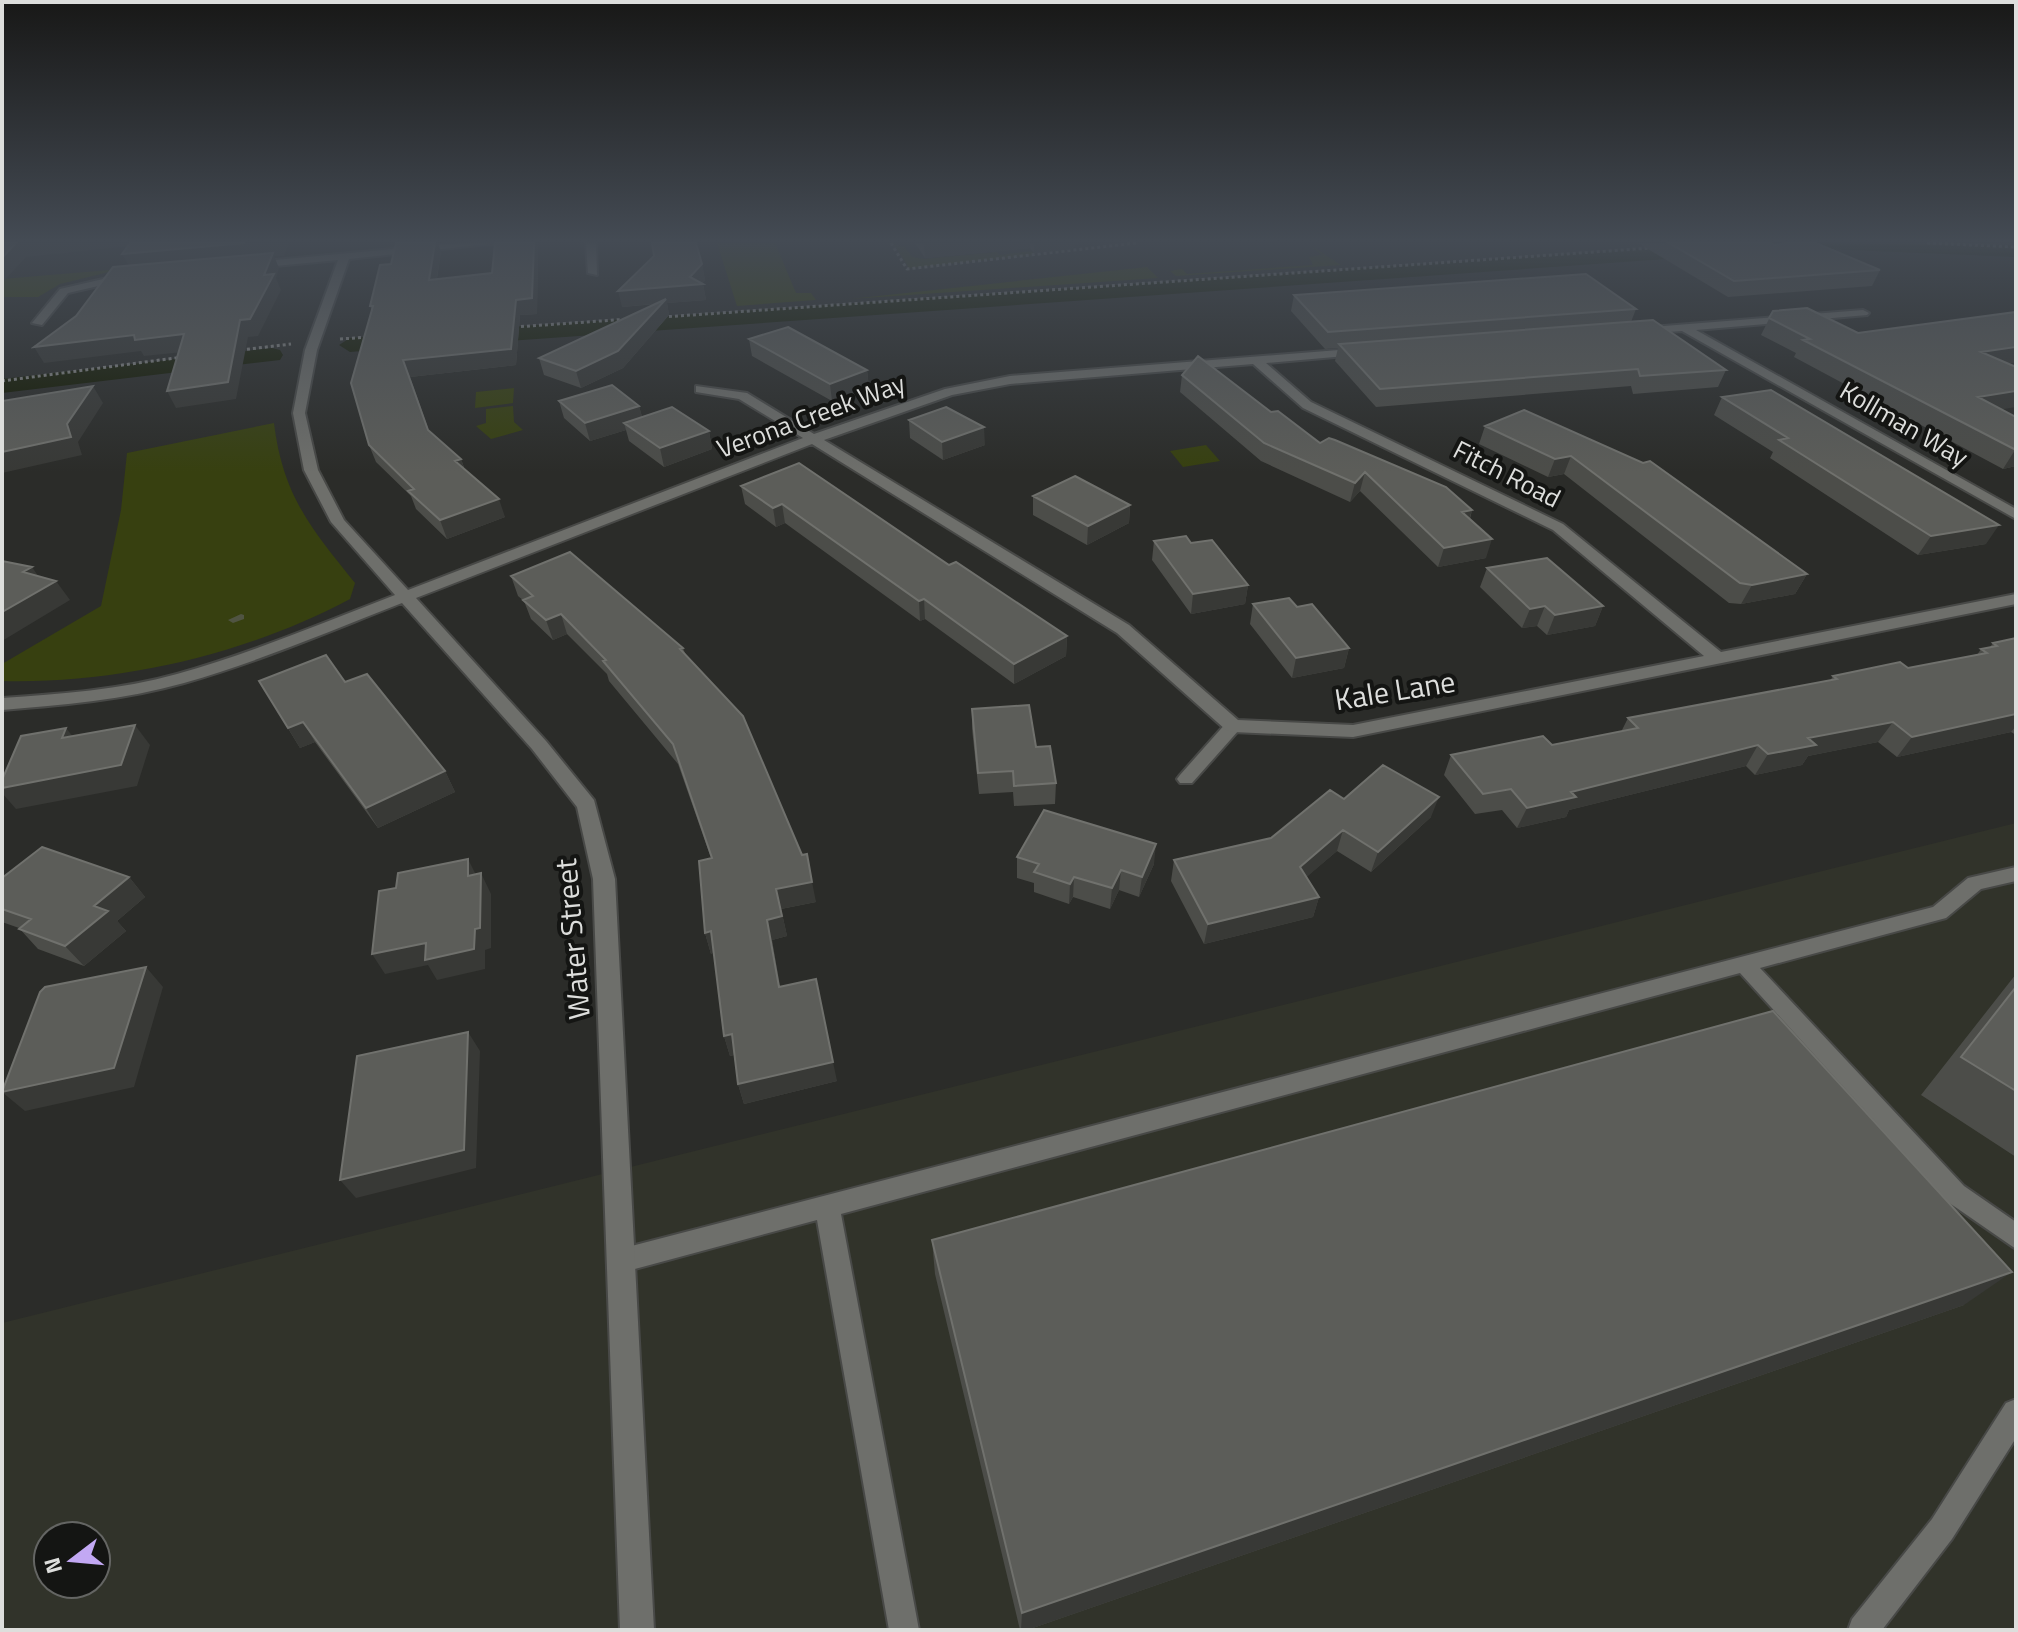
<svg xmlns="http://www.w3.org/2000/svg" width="2018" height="1632" viewBox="0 0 2018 1632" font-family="'Titillium Web',sans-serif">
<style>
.built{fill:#31332a;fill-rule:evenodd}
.green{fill:#374010}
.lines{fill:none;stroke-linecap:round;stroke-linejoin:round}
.stream{fill:#505442;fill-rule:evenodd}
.canal{fill:#131900;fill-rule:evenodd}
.service-casing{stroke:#484947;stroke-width:4}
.minor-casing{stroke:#484947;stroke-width:4}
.path{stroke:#868785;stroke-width:3;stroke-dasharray:3 3;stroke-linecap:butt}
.service{fill:#6e6f6b;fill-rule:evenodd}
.minor{fill:#6e6f6b;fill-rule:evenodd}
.wall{fill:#4c4d49}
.shaded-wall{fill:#383936}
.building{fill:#5c5d59;stroke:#70716d;stroke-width:2}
.labels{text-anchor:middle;stroke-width:8;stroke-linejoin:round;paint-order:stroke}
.far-street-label{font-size:26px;fill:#dddedc;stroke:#141513}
.street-label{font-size:30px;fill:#dddedc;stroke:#141513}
</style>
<rect width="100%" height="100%" fill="#2b2c29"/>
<!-- built -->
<path class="built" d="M2016,823v807h-2014v-307zM48,1536h48v48h-48z"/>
<!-- green -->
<path class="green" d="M717,243h58l21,50h15l5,7 -79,6z
M893,243l12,4 7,10 12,2 73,-7 3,3 32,-4 3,4 -126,13z
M1307,243l34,22 -165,11 -6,-5 12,-2 5,5 126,-9 -4,-8 13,-2z
M1147,267l11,11 -308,21z
M121,269l-61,15 -22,13h-36v-18z
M514,388l-1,15 -38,5 1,-16z
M513,406l1,16 9,8 -32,9 -15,-13 10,-3v-14z
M274,423c9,73 37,105 81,160l-5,16c-103,55 -231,85 -348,82v-17l99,-58 20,-96 6,-57z
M1206,445l14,16 -37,6 -13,-16z"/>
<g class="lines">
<!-- stream -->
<path class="stream" d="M241,614l3,1v4l-11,4 -5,-3z"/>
<!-- canal -->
<path class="canal" d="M1725,243l291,2v12l-191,-8 -9,-5 -8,5 -1342,95 -11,-7 11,-7z
M412,334l8,2 3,5 -3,5 -70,6 -11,-7 11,-7z
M272,348l8,2 3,5 -3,5 -278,33v-14z"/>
<!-- service casing -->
<g class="service-casing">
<path id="service" d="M1233,721l8,5 -2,4 -47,53h-12l-3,-4 3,-4 47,-53z
M2016,867v14l-35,8 -35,29 -186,50 204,218 52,36v27l-68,-47 -208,-229 -899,241 78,416h-30l-72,-410 -197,53 -9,-3 -4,-9 4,-9 9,-3 1313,-342 35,-29z
M2016,1399v39l-64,101 -70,91h-34l4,-11 80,-100 74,-116z"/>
</g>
<!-- minor casing -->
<g class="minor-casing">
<path id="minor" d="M458,243h39l-148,16 -32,91 -12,63 13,57 26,50 64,70 395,-152 -64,-39 -43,-7v-6l51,7 67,41 131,-45 65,-13 354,-28 6,4 -2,2 -102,9 45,39 252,122 158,128 295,-58v10l-663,133 -120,-5 -7,-2 -109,-97 -305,-189 -396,154 130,143 48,59 21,79 39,751h-34l-27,-751 -16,-72 -45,-58 -130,-146c-72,28 -144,59 -218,80 -60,17 -121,22 -182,27v-12c59,-4 118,-8 175,-24 74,-21 146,-51 218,-79l-64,-73 -27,-52 -11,-57 12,-63 33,-90 -85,8 -5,-3 5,-3zM1253,364l50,44 250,122 151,126 -351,69 -115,-5 -109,-95 -305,-185 128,-45 58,-11z
M586,243h10l1,32 -9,-2z
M129,273l4,1v4l-65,15 -26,32 -10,-2 28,-34z
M1863,310l6,3 -2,2 -171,15 320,179v10l-334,-188 -43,3 -6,-3 6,-3z"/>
</g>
<!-- path -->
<path class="path" d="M891,243l16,26 229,-26
M1927,243l89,4
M663,317l988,-69
M515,327l114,-8
M340,339l30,-2
M241,350l50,-6
M2,381l181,-24"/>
<!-- service -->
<use href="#service" class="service"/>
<!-- minor -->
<use href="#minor" class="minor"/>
</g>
<!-- wall -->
<path class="wall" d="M495,243h43l-1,71 -17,1 -4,50 -106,12 19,54 32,28 4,11 40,47 -58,22 -31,-30 -5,-13 -35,-34 -7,-17 3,-134 -2,-5 21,-42 50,-12 -4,27 55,-6z
M915,243h164l-5,1 -1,5 -39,4 -4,-5 -105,10z
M1638,243h133l109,27 -8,16 -144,11z
M654,256l48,8 3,16 -3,3 1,1 3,16 -39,3 2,12 -46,53 -42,20 -37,-13 -5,-17 117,-54 -34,3z
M1408,288l228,21 -5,13 95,48 -8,17 -85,7 -2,-8 -255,21 -41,-46 3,-13 -13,1 -34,-38 3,-16z
M1773,311l85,22 158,29 -9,1 -6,46 15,8v49l-13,3 -209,-112 2,-4 -35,-18z
M749,339l118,31 2,18 -37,13 -80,-45z
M1182,375l89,37 49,31 152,67 -2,9 16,39 -48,9 -78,-76 -10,11 -89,-41 -81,-69z
M1722,397l264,147 -68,11 -148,-97 3,-6 -59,-37z
M559,401l80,5 3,11 67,14 3,18 -48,18 -35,-26 -3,-11 -36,11 -26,-23z
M1524,410l283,164 -12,20 -54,10 -12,-1 -165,-129 -16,3 -69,-33 6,-18z
M909,420l76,25 -42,15 -33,-22z
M741,486l208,79 118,71 -1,20 -52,28 -89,-65 -5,2 -135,-98 -9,4 -31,-23z
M1033,496l97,9 -1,18 -42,22 -54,-30z
M1154,541l37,2 57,42 -3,19 -54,10 -39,-54z
M1487,568l116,38 -8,20 -48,9 -10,-9 -15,2 -42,-41z
M511,576l172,72 2,5 131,249 -35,7 6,27 -15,4 8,47 57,94 -93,23 -6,-20 -4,-29 -4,1 -6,-20 -10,-84 -3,2 -6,-21 6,-75 -33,-94 -69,-83 -2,-7 -40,-40 -14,6 -22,-21 -7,-18 -6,-5z
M1253,604l44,3 52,41 -5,20 -52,10 -42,-54z
M2016,638v97l-5,-3 -114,25 -19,-15 -70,14 -6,9 -47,10 -9,-9 -177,44 -3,7 -49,11 -15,-18 -27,4 -31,-39 7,-20 101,-10 69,-13 7,-14 202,-37 3,-5 75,-8 69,-13 4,-6 9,-2 3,-4z
M259,681l86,1 100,89 10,21 -77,36 -63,-86 -15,6z
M972,709l64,38 20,36 -1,21 -41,2 -1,-14 -34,2 -7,-65z
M1344,799l87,18 -60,55 -34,-21 -31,26 13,20 -6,20 -109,27 -33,-63 3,-21 97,-22z
M1017,857l137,7 -15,33 -20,-7 -9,19 -37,-12 -4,7 -35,-12v-9l-17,-5z
M129,877l16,20 -28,24 9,10 -42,35 -46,-17 -19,-21 -17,-6v-44z
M2016,974v183l-95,-62z
M932,1240l1032,65 -937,325h-7l-85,-356z"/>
<!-- shaded-wall -->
<path class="shaded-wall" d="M16,243h132l1,1 -123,13 -24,26v-25z
M245,243h44l-5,13h-10l5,12 -3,10 5,12 -23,46 -10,1 -12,62 -60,9 -9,-17 61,-9 -97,-113 -9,-15z
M435,243h3l3,9 -7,43 -5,-15z
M534,243h4l-1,71 -17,1 -4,50 -106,12 -7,-17 113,-60z
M924,243h106v5l-105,10z
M1034,243h45l-5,1 -1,5 -39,4z
M702,264l3,16 -4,4h2l3,16 -39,3 2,12 -46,53 -42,20 -5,-17 86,-68 -40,4 -4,-16 72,-14z
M184,334l9,17 -49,5 -3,-5 -97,12 -10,-16 100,-12z
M2016,347v15l-45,6 10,-16z
M867,370l2,18 -37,13 -2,-17z
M93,386l10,17 -25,39 4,13 -80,18v-21z
M2016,391v16l-49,8 11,-18z
M639,406l5,18 -20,-1 2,7 -36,11 -5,-18z
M984,427l1,18 -42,15 -1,-18z
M709,431l3,18 -48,18 -4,-19z
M2015,450l1,16 -13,3z
M1571,456l-7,18 -16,3 7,-18z
M461,459l6,18 -12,-16z
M1365,472l-5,19 -10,11 5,-19z
M499,499l6,18 -58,22 -7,-19z
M782,504l3,19 -9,4 -3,-19z
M1130,505l-1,18 -42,22 1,-19z
M1472,510l-6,19 -4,-17z
M1999,525l-13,19 -68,11 13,-19z
M1492,539l-6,19 -48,9 6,-19z
M32,567l13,19 -22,-14z
M1807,574l-12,20 -54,10 11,-19z
M56,581l14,19 -68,41v-29z
M1248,585l-3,19 -54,10 2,-20z
M924,599l1,20 -5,2 -1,-20z
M1545,606l-8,20 -15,2 8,-19z
M1603,606l-8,20 -48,9 8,-20z
M561,614l6,20 -14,6 -7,-20z
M1067,636l-1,20 -52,28v-20z
M1349,648l-5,20 -52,10 4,-20z
M2016,714v12l-5,6 -114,25 15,-20z
M303,722l12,20 -15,6 -12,-20z
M1893,722l-15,20 -70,14 -6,9 -47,10 13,-21 40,-16z
M135,725l15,20 -13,41 -121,23 -14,-16v-5z
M66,728l16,20 -20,-10z
M1758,745l-12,21 -177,44 -3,7 -49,11 10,-20 44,-16z
M445,771l10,21 -77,36 -12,-20z
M1439,797l-8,20 -60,55 7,-20z
M1343,830l-6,21 -43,37 6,-21z
M1156,844l-2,20 -15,33 3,-20z
M468,859l10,20 -10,-3z
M1121,870l-2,20 -9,19 2,-21z
M481,873l10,21v54l-6,2v19l-48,11 -9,-15 -43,9 -13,-20 103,-25z
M129,877l16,20 -28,24 9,10 -42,35 -19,-20 29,-40z
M1074,877l-1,20 -4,7 1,-20z
M812,882l4,20 -35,7 6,27 -15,4 12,67 -17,-87 9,-31z
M1319,897l-6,20 -109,27 4,-20z
M711,931l6,20 -6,3 -6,-21z
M146,967l17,20 -29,100 -109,24 -23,-19z
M468,1032l12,19 -4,117 -120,30 -16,-18z
M732,1034l6,20 -8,2 -6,-20z
M833,1062l4,19 -93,23 -6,-20z
M2012,1272l-48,33 -937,325h-6l1,-17z"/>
<!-- building -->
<path class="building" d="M2,243h14l-14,15z
M130,243h115l-123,11z
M396,243h39l-6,37 63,-7 3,-30h39l-2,55 -16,2 -5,49 -108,11 25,70 33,29 -6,2 44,38 -59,21 -32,-29 6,-2 -45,-44 -18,-62 22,-77h-3l10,-41 11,-1z
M652,243h44l6,21 -12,13 13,7 -85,7 36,-35z
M1669,243h102l3,2 13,-2h29l64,27 -146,11z
M273,253l-9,22 10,-1 -24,45 -10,1 -12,62 -61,9 17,-57 -49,6 -1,-5 -100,12 42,-31 37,-49z
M1586,274l50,35 -308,23 -34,-37z
M666,299l-48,52 -42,20 -37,-13z
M1807,308l51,25 158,-21v35l-35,5 35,15v24l-38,6 38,20v33l-213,-110 7,-1 -41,-21 4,-7z
M1653,320l73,50 -86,6 -2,-7 -258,20 -41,-45z
M788,327l79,43 -37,14 -81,-45z
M1198,356l73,56 7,-1 42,32 9,-5 6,2 111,47 26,23 -10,2 30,27 -48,9 -79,-76 -10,11 -91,-40 -82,-68z
M612,385l27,21 -54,17 -26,-22z
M93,386l-26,38 4,13 -69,15v-51z
M1771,390l228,135 -68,11 -152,-96 9,-2 -66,-41z
M672,407l37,24 -49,17 -36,-25z
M946,407l38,20 -42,15 -33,-22z
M1524,410l119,53 7,-2 157,113 -55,11 -12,-2 -169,-127 -16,3 -70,-33z
M799,463l150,102 7,-3 111,74 -53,28 -90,-65 -5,2 -137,-97 -9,4 -32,-22z
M1075,476l55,29 -42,21 -55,-30z
M1186,536l5,7 21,-3 36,45 -55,9 -39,-53z
M570,552l113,96 -3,1 63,67 59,139 5,-1 5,28 -36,7 6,27 -15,4 12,67 37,-8 17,83 -95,22 -6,-50 -8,2 -13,-105 -6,2 -6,-72 13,-3 -39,-114 -70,-83 3,-1 -45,-46 -15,6 -23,-20 10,-4 -22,-20z
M1547,558l56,48 -48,9 -10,-9 -15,3 -43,-41z
M2,561l30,6 -9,5 33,9 -54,31z
M1289,598l8,9 15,-3 37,44 -53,10 -43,-54z
M2016,638v76l-104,23 -19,-15 -85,16 8,7 -48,9 -10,-9 -187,47 5,5 -49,11 -16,-19 -28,5 -32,-39 92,-19 9,9 86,-17 -10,-10 209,-39 -4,-3 67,-14 8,6 79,-15 -6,-4 16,-3 -4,-3z
M326,655l19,27 22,-8 78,97 -79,37 -63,-86 -15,6 -29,-47z
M1029,705l7,42 14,-1 6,37 -42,3 -1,-15 -35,2 -6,-64z
M135,725l-14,40 -119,23v-8l19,-44 45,-8 -4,10z
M1383,765l56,32 -61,55 -35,-22 -43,37 19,30 -111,27 -34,-64 97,-22 59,-48 14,9z
M1044,810l112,34 -14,33 -21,-7 -9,18 -38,-11 -4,7 -36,-12 5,-8 -22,-7z
M42,847l87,30 -35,29 14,5 -43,35 -46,-17 12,-10 -29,-10v-31z
M468,859v17l13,-3 -1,55 -5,1 -1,20 -49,11 1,-17 -54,11 7,-63 17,-3 2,-15z
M146,967l-32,101 -112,24 38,-100 5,-5z
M2016,987v104l-55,-34z
M1773,1011l239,261 -990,341 -90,-373z
M468,1032l-4,118 -124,30 17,-124z"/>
<!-- sky -->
<linearGradient id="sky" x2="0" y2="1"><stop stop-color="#181817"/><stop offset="0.51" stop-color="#444b54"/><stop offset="1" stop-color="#444b54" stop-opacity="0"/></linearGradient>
<rect width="2018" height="472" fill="url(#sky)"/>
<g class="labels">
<!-- far-street labels -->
<g class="far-street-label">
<text transform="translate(811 416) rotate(-20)" y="9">Verona Creek Way</text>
<text transform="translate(1904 424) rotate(30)" y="9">Kollman Way</text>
<text transform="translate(1507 474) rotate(27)" y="9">Fitch Road</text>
</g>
<!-- street labels -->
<g class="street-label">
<text transform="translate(1395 691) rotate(-9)" y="10">Kale Lane</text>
<text transform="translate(573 939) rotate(-95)" y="10">Water Street</text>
</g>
</g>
<!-- border -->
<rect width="2018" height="1632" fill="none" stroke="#dddedc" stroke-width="8"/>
<!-- north arrow -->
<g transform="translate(72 1560) rotate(254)"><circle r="38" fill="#141513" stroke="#646563" stroke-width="2"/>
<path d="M0-6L14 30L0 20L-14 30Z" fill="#c2a8f3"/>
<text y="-12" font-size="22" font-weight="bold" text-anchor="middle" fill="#dddedc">N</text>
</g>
</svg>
